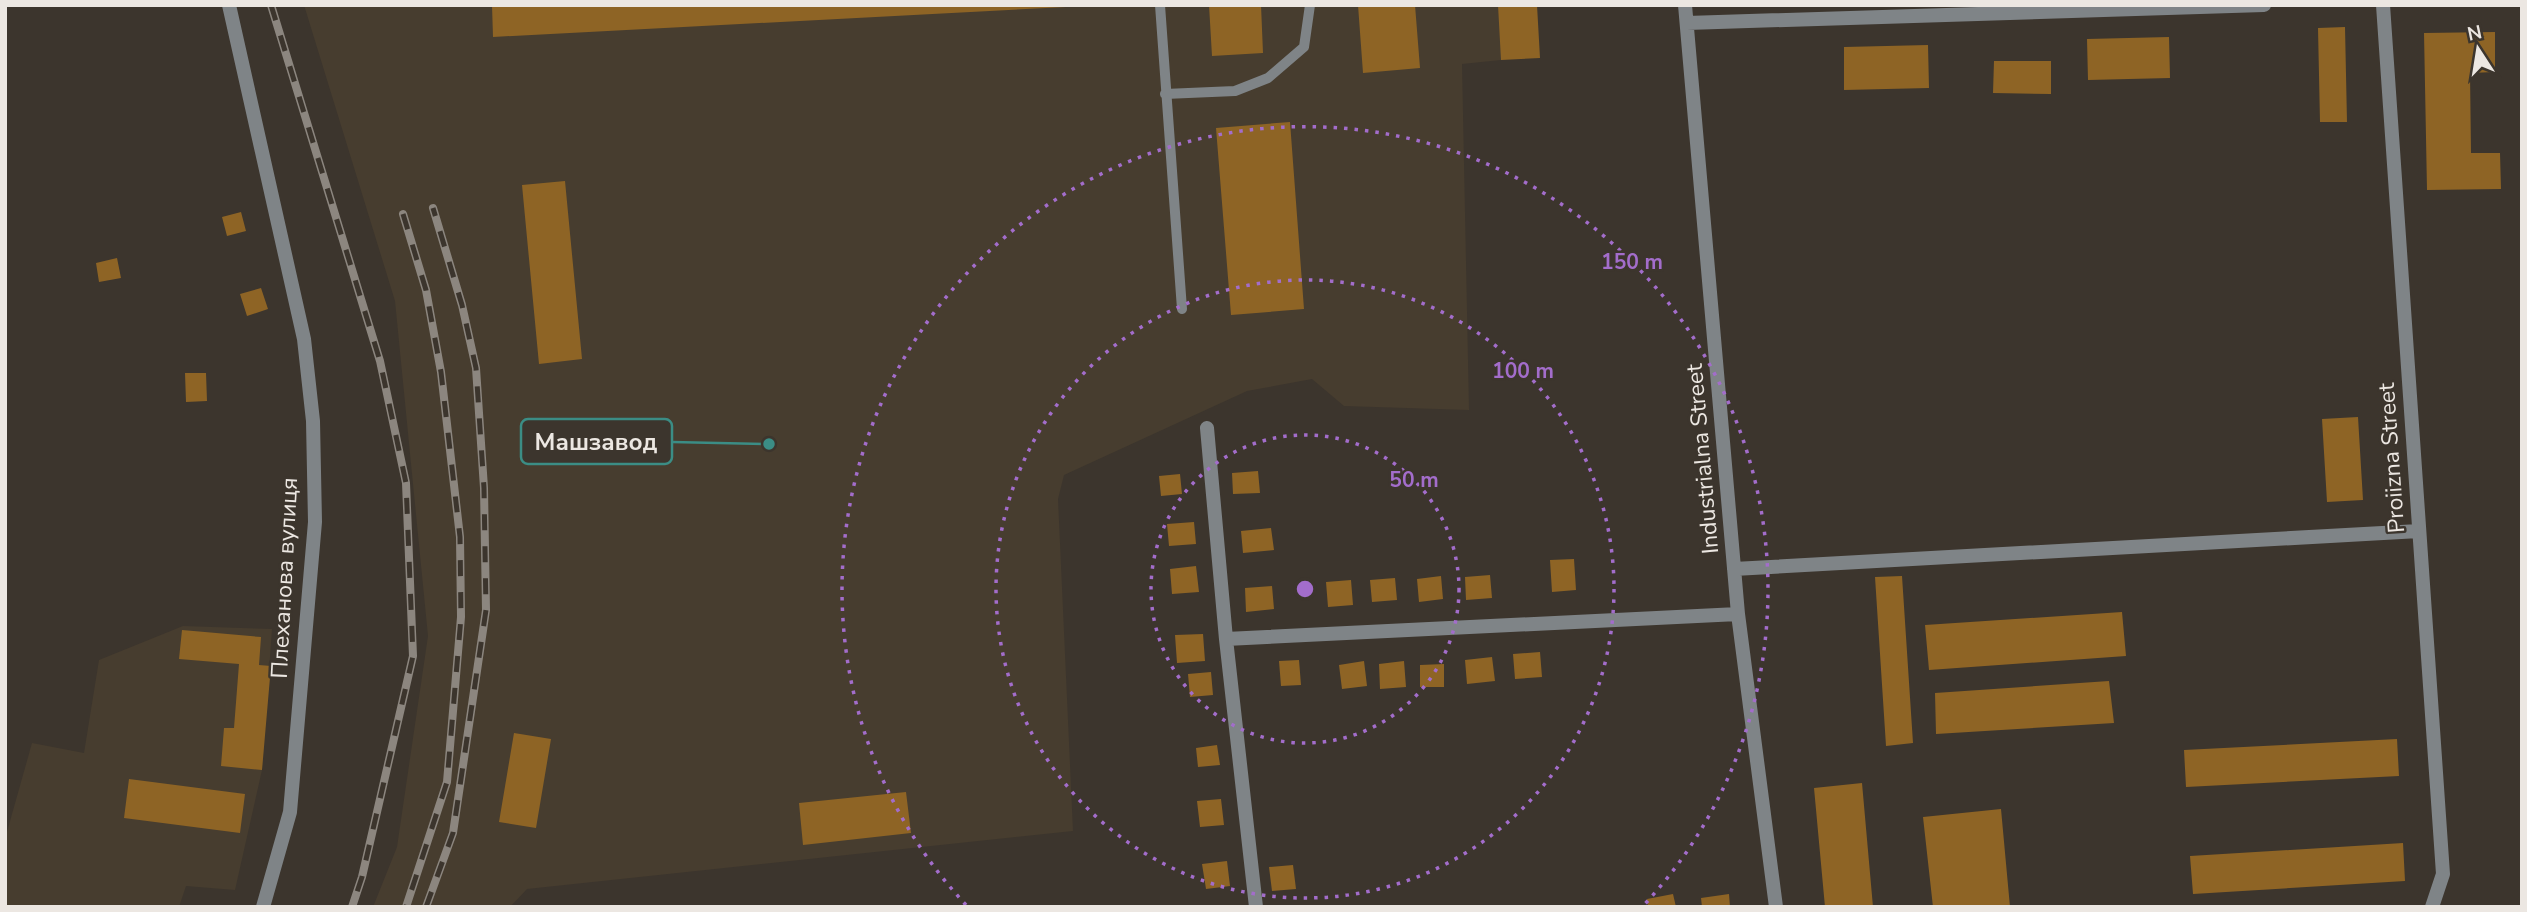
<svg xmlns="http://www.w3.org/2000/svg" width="2527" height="912" viewBox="0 0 2527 912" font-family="'Nunito Sans',sans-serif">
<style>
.built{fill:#473d2f}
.building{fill:#8e6425}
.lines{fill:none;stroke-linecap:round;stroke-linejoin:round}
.lane{stroke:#7f8487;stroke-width:10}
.street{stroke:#7f8487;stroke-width:14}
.rail-casing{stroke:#8c867f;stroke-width:8}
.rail{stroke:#3c352d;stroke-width:5;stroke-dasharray:16;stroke-linecap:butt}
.ring{fill:none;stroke:#a36dcb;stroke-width:3.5;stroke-dasharray:3.5 7}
.labels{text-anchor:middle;stroke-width:5;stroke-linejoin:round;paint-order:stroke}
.street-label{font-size:23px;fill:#ece7e2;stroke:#3c352d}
.centre{fill:#a36dcb;stroke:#3c352d;stroke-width:3.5}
.ring-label{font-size:21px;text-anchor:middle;font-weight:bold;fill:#a36dcb;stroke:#3c352d;stroke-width:5;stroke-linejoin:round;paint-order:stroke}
.leader{fill:none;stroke:#3b8d85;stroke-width:2.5}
.callout-dot{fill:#3b8d85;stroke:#3c352d;stroke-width:2.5}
.callout{fill:#3c352d;stroke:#3b8d85;stroke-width:2.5}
.callout-label{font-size:24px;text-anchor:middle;font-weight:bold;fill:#ece7e2}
</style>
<rect width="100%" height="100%" fill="#3c352d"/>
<!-- built -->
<path class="built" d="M304,5h1233l-36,55 -39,4 7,346 -125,-4 -32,-27 -65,12 -183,84 -6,24 15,332 -546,58 -17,18h-137l24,-60 31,-211 -33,-335z
M183,626l89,3 -10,141 -27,120 -49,-4 -7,21h-174v-68l27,-96 52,10 15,-93z"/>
<!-- building -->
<path class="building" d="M492,5h574v2l-573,30z
M1209,5h52l2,48 -51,3z
M1358,5h57l5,63 -57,5z
M1498,5h39l3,53 -39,2z
M2345,27l2,95h-27l-2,-94z
M2495,32v40l-25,1 1,80h29l1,36 -74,1 -3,-157z
M2169,37l1,41 -82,2 -1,-41z
M1928,45l1,43 -85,2v-43z
M1994,61h57v33l-58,-1z
M1290,122l14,187 -73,6 -15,-187z
M565,181l17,178 -43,5 -17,-179z
M241,212l5,19 -19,5 -5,-19z
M117,258l4,20 -22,4 -3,-19z
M261,288l7,21 -21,7 -7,-22z
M185,373h21l1,28 -21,1z
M2358,417l5,83 -36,2 -5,-83z
M1258,471l2,22 -27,1 -1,-21z
M1180,474l2,20 -21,2 -2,-20z
M1194,522l2,22 -27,2 -2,-22z
M1271,528l3,22 -31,3 -2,-22z
M1574,559l2,31 -24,2 -2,-32z
M1196,566l3,26 -27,2 -2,-25z
M1490,575l2,23 -26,2 -1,-23z
M1441,576l2,23 -24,3 -2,-23z
M1902,576l11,167 -27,3 -11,-169z
M1395,578l2,22 -25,2 -2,-22z
M1351,580l2,25 -25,2 -2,-25z
M1272,586l2,23 -28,3 -1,-24z
M2122,612l4,44 -197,14 -4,-45z
M182,630l79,7 -2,28 12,1 -9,104 -41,-4 3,-38h10l5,-64 -60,-5z
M1203,634l2,27 -28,2 -2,-28z
M1540,652l2,25 -27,2 -2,-25z
M1492,657l3,24 -28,3 -2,-24z
M1299,660l2,25 -20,1 -2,-25z
M1364,661l3,25 -25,3 -3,-24z
M1404,661l2,26 -26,2 -1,-25z
M1444,664v23h-24v-22z
M1211,672l2,23 -23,2 -2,-23z
M2109,681l5,42 -178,11 -1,-41z
M514,733l37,6 -15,89 -37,-6z
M2397,739l2,37 -213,11 -2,-37z
M1217,745l3,20 -22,2 -2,-19z
M129,779l116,15 -5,39 -116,-15z
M1862,783l11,124h-48l-11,-119z
M906,792l5,41 -108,12 -4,-42z
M1221,799l3,26 -24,2 -3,-26z
M2001,809l9,98h-77l-10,-90z
M2403,843l2,38 -212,13 -3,-38z
M1227,861l3,25 -24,3 -4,-25z
M1293,865l3,24 -24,2 -3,-24z
M1673,894l3,13h-28l-1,-8z
M1729,894l1,13h-28l-1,-9z"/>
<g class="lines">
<!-- lane -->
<path class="lane" d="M1160,5l22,304
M1165,94l70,-3 33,-13 36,-31 6,-42"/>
<!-- street -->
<path class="street" d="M229,5l75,334 9,82 2,101 -25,290 -27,95
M1685,5l53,609 38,293
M2383,5l60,869 -11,33
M1687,23l577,-18
M1207,428l19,211 30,268
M1734,569l685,-38
M1226,639l512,-25"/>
<!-- rail casing -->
<g class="rail-casing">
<path id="rail" d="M271,5l109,356 26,122 7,173 -51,221 -10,30
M403,214l23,76 15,82 19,165 1,80 -14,165 -41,125
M426,907l27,-74 33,-223 -2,-122 -8,-120 -14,-63 -29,-97"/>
</g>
<!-- rail -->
<use href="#rail" class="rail"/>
</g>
<!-- distance rings -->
<g class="ring">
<circle cx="1305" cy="589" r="154"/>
<circle cx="1305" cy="589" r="309"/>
<path d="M966 905A463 463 0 1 1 1644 905"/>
</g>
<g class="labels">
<!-- street labels -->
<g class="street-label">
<text transform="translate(2391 458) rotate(-94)" y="8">Proiizna Street</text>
<text transform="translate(1702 459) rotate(-95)" y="8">Industrialna Street</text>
<text transform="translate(284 578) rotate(-87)" y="8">Плеханова вулиця</text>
</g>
</g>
<circle cx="1305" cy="589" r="10" class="centre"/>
<g class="ring-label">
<text x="1632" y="269">150 m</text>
<text x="1523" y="378">100 m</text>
<text x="1414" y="487">50 m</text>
</g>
<!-- callouts -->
<path class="leader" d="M769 444L672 442"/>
<circle class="callout-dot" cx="769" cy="444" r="7"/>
<rect class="callout" x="521" y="419" width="151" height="45" rx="7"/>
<g class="callout-label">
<text x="596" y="450">Машзавод</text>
</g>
<!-- border -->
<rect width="2527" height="912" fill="none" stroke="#ece7e2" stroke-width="14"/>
<!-- north arrow -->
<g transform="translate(2478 49) rotate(348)" stroke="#3c352d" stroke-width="5" paint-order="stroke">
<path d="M0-5L12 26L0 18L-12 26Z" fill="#ece7e2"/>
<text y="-10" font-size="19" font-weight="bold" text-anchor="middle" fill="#ece7e2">N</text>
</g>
</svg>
